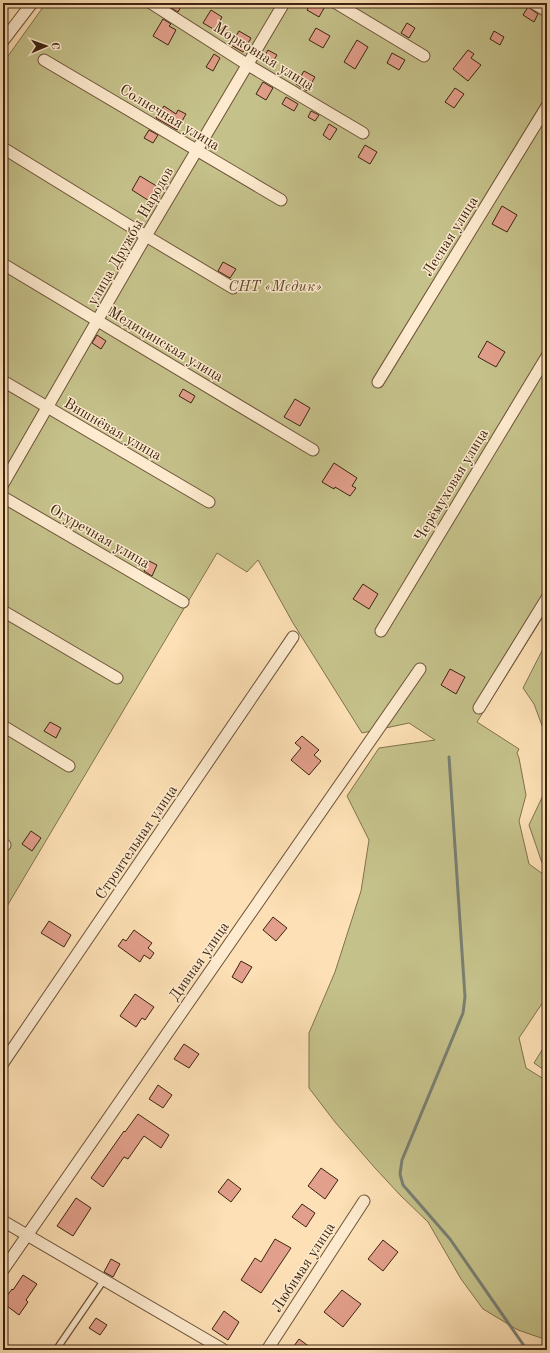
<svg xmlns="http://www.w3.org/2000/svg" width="550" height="1353" viewBox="0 0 550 1353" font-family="'Old Standard TT',serif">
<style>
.green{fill:#c5c18a;stroke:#81724d}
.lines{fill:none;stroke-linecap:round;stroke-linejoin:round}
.stream{stroke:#797f72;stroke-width:3}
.building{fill:#e29f8b;stroke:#3d2410}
.lane-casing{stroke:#6d5339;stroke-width:8}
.street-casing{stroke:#6d5339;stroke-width:13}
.lane{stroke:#feebcf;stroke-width:5.5}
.street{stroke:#feebcf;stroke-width:11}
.labels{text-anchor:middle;stroke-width:3;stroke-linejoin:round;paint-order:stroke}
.street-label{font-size:15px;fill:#3d2410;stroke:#feebcf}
.park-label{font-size:15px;font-style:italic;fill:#5f4b2e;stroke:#feebcf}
</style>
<rect width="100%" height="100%" fill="#fde0b5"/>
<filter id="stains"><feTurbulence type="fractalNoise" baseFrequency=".005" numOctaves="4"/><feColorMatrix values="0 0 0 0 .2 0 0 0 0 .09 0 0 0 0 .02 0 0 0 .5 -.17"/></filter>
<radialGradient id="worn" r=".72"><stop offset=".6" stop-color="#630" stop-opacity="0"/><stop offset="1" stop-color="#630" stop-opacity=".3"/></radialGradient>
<!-- green -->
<path class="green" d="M46,3h501v607l-70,112 42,27 -2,4 2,5 7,37 -7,26 10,43 18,13v119l-28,42 7,30 21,13v259l-29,-10 -35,-21 -22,-30 -33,-57 -28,-27 -25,-27 -40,-46 -26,-34v-55l26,-61 26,-81 8,-51 -22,-44 32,-48 56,-8 -26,-17 -47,10 -69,-110 -35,-63 -11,12 -30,-19 -214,360v-850z
M547,641v98l-13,-35 -11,-16z
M547,787v80l-5,-4 -13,-38z
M547,1042v30l-13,-9z"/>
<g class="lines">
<!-- stream -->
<path class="stream" d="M449,757l16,240 -2,16 -61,147 -2,14 3,11 47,54 77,111"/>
</g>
<!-- building -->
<path class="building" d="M172,3h11l-5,9 -8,-5z
M311,3h16l-8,14 -12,-7z
M528,7l10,7 -4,8 -11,-7z
M211,10l11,7 -7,13 -12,-7z
M163,19l8,5 -2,2 7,4 -8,15 -15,-9z
M407,23l8,5 -6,10 -8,-5z
M316,28l14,8 -7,12 -14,-8z
M239,31l12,7 -8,14 -12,-7z
M494,31l10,6 -4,8 -10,-6z
M357,40l11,7 -13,22 -11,-7z
M268,50l9,5 -5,8 -9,-5z
M468,50l6,4 -3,4 10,7 -13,16 -15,-12z
M392,53l13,7 -6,10 -12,-7z
M214,54l6,4 -7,13 -7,-4z
M304,71l11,6 -8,14 -11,-7z
M263,82l10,6 -7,12 -10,-6z
M455,88l9,6 -10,14 -9,-6z
M286,97l12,7 -4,7 -12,-7z
M164,106l12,8 2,-4 8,4 -9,16 -21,-12z
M311,111l8,4 -4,6 -7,-4z
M329,124l8,5 -7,11 -7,-5z
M149,130l9,5 -5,8 -9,-5z
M365,145l12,7 -7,12 -12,-7z
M140,176l23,14 -9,14 -22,-14z
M502,206l15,9 -10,17 -15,-8z
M223,262l13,7 -6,9 -12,-7z
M97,335l9,6 -5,8 -9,-6z
M487,341l18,11 -9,15 -18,-10z
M183,389l12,7 -4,7 -12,-7z
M295,399l15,9 -10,18 -16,-9z
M334,463l23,15 -5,8 4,2 -6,8 -15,-9 -1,2 -12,-7z
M149,561l8,4 -5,11 -8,-5z
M363,584l15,10 -9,15 -16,-10z
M450,669l15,8 -9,17 -15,-9z
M50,722l11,6 -5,10 -12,-7z
M302,736l17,14 -5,5 7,6 -12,14 -18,-15 10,-12 -6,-5z
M31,831l10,7 -9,13 -10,-7z
M273,917l14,11 -11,13 -13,-11z
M49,921l22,14 -7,12 -23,-14z
M134,930l18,13 -4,5 6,5 -4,6 -6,-4 -4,7 -22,-16 5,-7 3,2z
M241,961l11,6 -10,16 -10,-6z
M135,994l19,13 -9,13 -3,-2 -6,9 -16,-11z
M184,1044l15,10 -10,14 -15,-9z
M158,1085l14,10 -9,13 -14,-9z
M138,1114l31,21 -8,13 -17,-12 -16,23 -4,-2 -21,30 -12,-9 33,-47 1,1z
M321,1168l17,12 -13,19 -17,-13z
M228,1179l13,10 -10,13 -13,-10z
M76,1198l15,10 -18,28 -16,-10z
M302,1204l13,9 -9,14 -14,-10z
M275,1239l16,9 -30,45 -20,-13 14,-22 6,4z
M383,1240l15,12 -15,19 -15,-12z
M111,1259l9,5 -7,13 -9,-5z
M23,1275l14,9 -11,16 2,2 -9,13 -16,-12v-2l9,-12 1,1z
M342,1290l19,14 -18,23 -19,-15z
M224,1311l15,11 -11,18 -16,-11z
M96,1318l11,7 -7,10 -11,-7z
M299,1339l15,11h-23z"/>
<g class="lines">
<!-- lane casing -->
<g class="lane-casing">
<path id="lane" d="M56,1350l48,-70"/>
</g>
<!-- street casing -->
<g class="street-casing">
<path id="street" d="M151,3l97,62 115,68
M336,3l88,53
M533,3l14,8
M3,41l29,-38
M44,60l237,140
M3,148l143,88 87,52
M3,264l310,186
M3,381l206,121
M378,382l169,-276
M3,484l143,-248 138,-233
M3,497l180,105
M3,611l114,67
M381,631l166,-275
M479,708l68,-110
M3,726l66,40
M3,844l2,1
M3,1063l290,-426
M3,1221l221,129
M3,1270l417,-601
M267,1350l97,-149"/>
</g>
<!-- lane -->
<use href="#lane" class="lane"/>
<!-- street -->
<use href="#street" class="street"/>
</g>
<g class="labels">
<!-- street labels -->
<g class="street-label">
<text transform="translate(264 56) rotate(32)" y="5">Морковная улица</text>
<text transform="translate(170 117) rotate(31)" y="5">Солнечная улица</text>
<text transform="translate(130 236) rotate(-60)" y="5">улица Дружбы Народов</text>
<text transform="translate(450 236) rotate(-58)" y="5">Лесная улица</text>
<text transform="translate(166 344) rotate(31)" y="5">Медицинская улица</text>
<text transform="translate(113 429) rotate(30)" y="5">Вишнёвая улица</text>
<text transform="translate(451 485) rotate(-59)" y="5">Черёмуховая улица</text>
<text transform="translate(100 536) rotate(30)" y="5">Огуречная улица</text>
<text transform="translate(136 842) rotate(-56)" y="5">Строительная улица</text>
<text transform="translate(199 961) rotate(-55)" y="5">Дивная улица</text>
<text transform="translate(303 1267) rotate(-57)" y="5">Любимая улица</text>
</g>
<!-- park labels -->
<g class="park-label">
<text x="275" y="291">СНТ «Медик»</text>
</g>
</g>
<!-- margin -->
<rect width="550" height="1353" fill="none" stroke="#fde0b5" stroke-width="16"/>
<rect x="4" y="4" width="542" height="1345" fill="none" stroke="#3d2410" stroke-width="2"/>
<rect x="8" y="8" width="534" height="1337" fill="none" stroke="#3d2410"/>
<!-- north arrow -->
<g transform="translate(46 46) rotate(88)" stroke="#feebcf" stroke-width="3" paint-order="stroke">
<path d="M0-3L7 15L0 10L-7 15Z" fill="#3d2410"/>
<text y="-6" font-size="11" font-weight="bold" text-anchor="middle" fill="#3d2410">С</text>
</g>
<rect width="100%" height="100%" filter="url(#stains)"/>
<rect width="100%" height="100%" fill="url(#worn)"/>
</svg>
